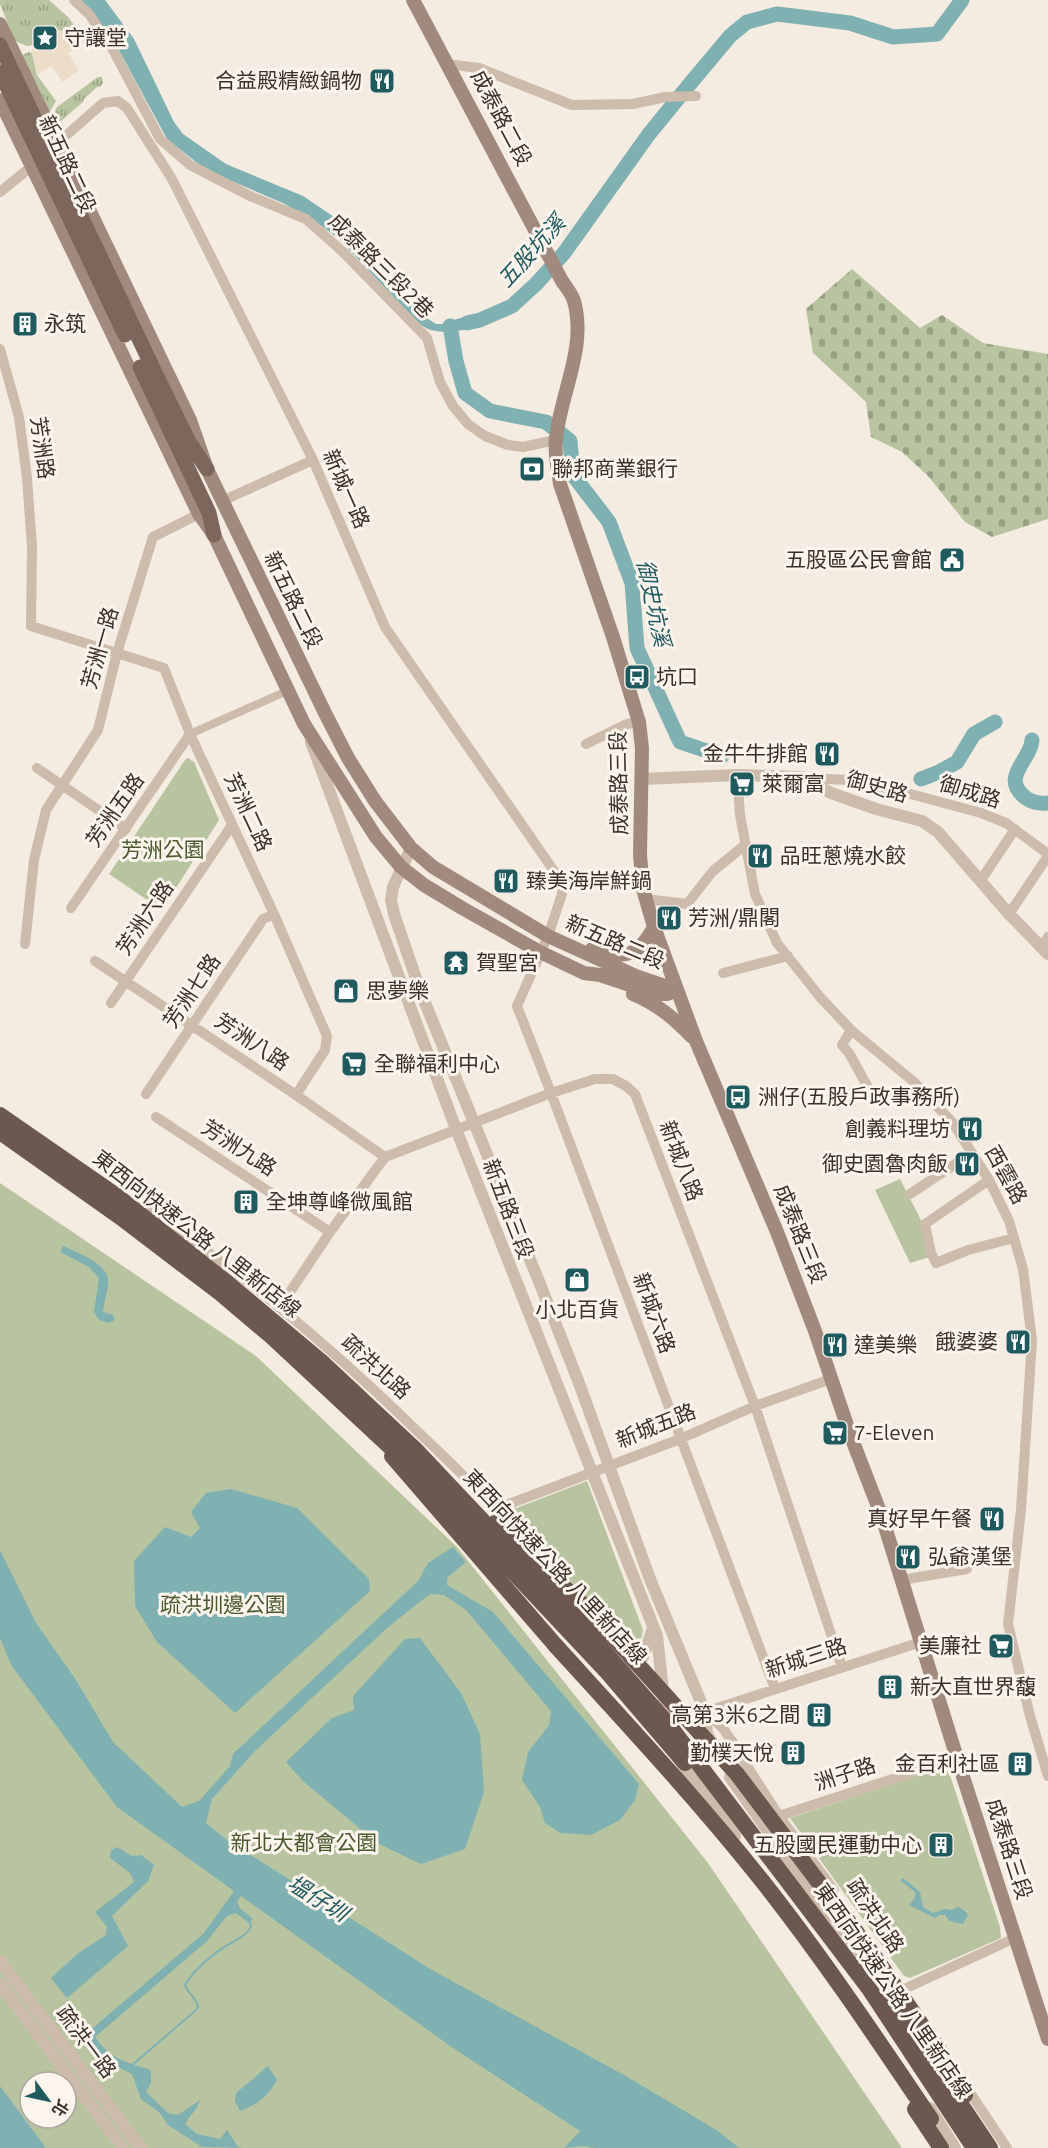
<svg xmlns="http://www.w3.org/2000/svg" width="1048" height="2148" viewBox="0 0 1048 2148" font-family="Ubuntu,'Noto Sans TC',sans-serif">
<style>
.grass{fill:url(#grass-tufts)}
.cemetery{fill:url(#cemetery-stones)}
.park{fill:#b8c4a0;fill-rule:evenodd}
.plaza{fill:#ecdcc8}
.water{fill:#7fb0b2}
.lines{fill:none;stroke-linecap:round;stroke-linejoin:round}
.stream{stroke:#7fb0b2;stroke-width:2}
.river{stroke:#7fb0b2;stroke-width:15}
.pedestrian{stroke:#cdbbac;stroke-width:8}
.minor{stroke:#cdbbac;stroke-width:10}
.tertiary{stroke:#cdbbac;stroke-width:12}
.secondary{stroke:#a18a7d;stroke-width:14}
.primary{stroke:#7d675c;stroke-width:15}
.trunk{stroke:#6c584f;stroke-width:16}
.primary-bridge{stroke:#7d675c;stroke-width:15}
.trunk-bridge{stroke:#6c584f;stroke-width:16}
.labels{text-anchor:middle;stroke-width:6;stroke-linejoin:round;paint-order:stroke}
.poi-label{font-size:21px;fill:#3b302b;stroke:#fbf5ee;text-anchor:start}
.street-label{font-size:21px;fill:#3b302b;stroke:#fbf5ee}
.park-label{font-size:21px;fill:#4a5a2e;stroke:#fbf5ee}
.water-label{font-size:22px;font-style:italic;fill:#1f5a5e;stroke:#fbf5ee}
</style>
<defs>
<pattern id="grass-tufts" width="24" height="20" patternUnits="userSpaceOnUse" patternTransform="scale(1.5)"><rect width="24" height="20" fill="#b8c4a0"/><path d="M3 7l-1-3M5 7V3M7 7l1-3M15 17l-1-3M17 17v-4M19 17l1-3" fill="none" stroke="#97a083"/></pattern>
<pattern id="cemetery-stones" width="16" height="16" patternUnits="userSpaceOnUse" patternTransform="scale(1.5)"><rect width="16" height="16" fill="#b8c4a0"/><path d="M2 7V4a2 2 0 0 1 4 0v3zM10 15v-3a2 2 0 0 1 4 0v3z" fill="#97a083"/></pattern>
</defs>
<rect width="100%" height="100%" fill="#f4ebe1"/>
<!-- grass -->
<path class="grass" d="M0,0h49l19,17 13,17 -6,2c-9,-4 -16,-5 -26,-10l-16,12v7l-6,1 -12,-5 -15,-37z
M28,52l4,1 5,22 19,26 -7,12 -6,-16 -20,-38v-4z
M98,77h4l1,6 -3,4h-3l-13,12 -1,3 -22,19h-5l-4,-4 5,-10z"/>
<!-- cemetery -->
<path class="cemetery" d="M852,269l68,59 22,-13 41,28 65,11v165l-56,18 -27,-15 -37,-46 -26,-24 -31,-15 -5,-35 -53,-49 -7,-44z"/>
<!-- park -->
<path class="park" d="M188,758l6,4 25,58 -57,90 -53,-36 76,-114z
M900,1179l23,45 7,33 -20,6 -35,-73z
M0,1183l256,173 201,191 251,316 194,285h-902zM30,2082h36v36h-36z
M587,1481l56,149 -3,13 -7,4 -127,-135z
M947,1766l53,161 1,11 -91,40 -6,-2 -114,-158z"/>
<!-- plaza -->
<path class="plaza" d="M43,26h6l10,5 8,-1 9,6 5,-2 5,7 -18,12 11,17 -16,12 -12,-16 -14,9 -5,-22 1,-15 1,-6z"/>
<!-- water -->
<path class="water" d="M79,0h26l29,39 40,83 9,12 43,30 77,32 34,23 30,26 2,8 22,29 30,29 4,6 11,7h9l8,-4 32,-8 3,12c-14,5 -48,12 -62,4 -4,-2 -8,-6 -12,-9l-75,-80 -16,-12 -38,-23 -79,-34 -39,-31 -52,-96 -21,-28z
M63,1246c12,5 44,18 45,33 1,8 -4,24 -5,33l10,3 2,5 -6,3 -10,-3 -5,-8 5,-34 -10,-11 -29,-15z
M231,1489l66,19 72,71 1,12 -135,122 -78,-71 -22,-36 -1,-45 31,-34 26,10 9,-9 -9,-16 15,-19z
M453,1547l13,15 -19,16v7l46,27 146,172 -4,16 -15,20 -29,15 -31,-2 -15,-10 -5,-16 -18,-27 6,-28 21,-27 2,-14 -85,-101 -22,-15 -14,-1 -43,34 -132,123 -43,48 -6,24 21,17 205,130 192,105 94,56 21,17h-144l-11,-2 -20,2 16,-17 -127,-83 -212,-152 -4,6 3,6 13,11 -4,4 -13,-10 -9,3 -20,25 -112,96c16,23 31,25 56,33v13l-5,9 22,21 10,2 22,-15c-2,9 -11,16 -15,24l12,10 23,5 7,-9 11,17 4,1 -40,-1 -34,-22 -9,-13 -18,-13 -9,-25c-24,-11 -31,-18 -46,-40l118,-101 30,-42 -117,-84 -106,-142 -11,-27v-88l36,73 40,57 37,62 69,65 17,-6 31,-35 3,-12 185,-173 10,-18z
M420,1638l41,55 19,41 4,58 -19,57 -44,15 -44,-21 -74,-62 -17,-19 46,-44 22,-8 -1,-14 52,-57z
M117,1847l15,9 9,-1 13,10 -6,16 -36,35 16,30 -61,52 -16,-20 26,-24 29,-19 1,-8 -12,-15 39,-30 -4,-9 -20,-15 1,-8z
M903,1878l17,14 3,15 10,6 12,-4 7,1 6,-3 6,3 4,5 -5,9 -14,-3 -4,-6h-6l-4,3 -26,-13 6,-7v-6l-15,-12z
M268,2066l9,14c-6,13 -22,27 -37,31l-5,-10 1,-8z
M0,2086l46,62h-46z"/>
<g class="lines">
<!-- stream -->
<path class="stream" d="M131,2066l64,-55 3,-4c-1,-9 -10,-13 -13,-22 10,-17 31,-34 48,-43 8,-5 12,-6 18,-15l-1,-5"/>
<!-- river -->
<path class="river" d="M467,323l13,-3 32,-14 25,-23 27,-30 85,-119 40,-49 41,-49 17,-14 30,-8 73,9 43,14 44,-3 25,-34
M450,326l6,35 9,32 25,18 56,11 24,19 3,34 36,47 23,61 5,65 43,94 42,14
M1032,740c-1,20 -33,38 -6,58 7,5 13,6 22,5
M921,779l18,-7 18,-10 17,-28 21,-12"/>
<!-- pedestrian -->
<path class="pedestrian" d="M190,734l97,-43"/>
<!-- minor -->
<path class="minor" d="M74,0l15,14 23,34 48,91 30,26 60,31 56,23 37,33 84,86 13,44 13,24 15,18 17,12 23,9 15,2 32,-7
M447,64l32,4 93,37 61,-1 32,-7 31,-1
M53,147l50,-44 15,-2 9,7 45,71 141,281 72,167 178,257 -1,10 -14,42 -31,70 34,87 224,596
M0,192l37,-30
M0,349l19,68 8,61 5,69 -1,79 133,42 26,66 84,180 53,122 -2,14 -29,45
M222,501l91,-41
M586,744l41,-20 12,-2
M37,768l89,61
M737,775l3,40 15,79 22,49 43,54 31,33 63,52 39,41 36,57 20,41 14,48 9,71 -11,170 -13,114 22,92 18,60
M805,778l44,2 47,10 85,23 25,10 42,31
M981,880l34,-51
M646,899l41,5 26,-33 32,-26
M71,908l119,-174
M1009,914l39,-58
M25,944l9,-84 12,-50 52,-80 19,-77 36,-116 46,-23
M1041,948l7,-11
M95,961l201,134 89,62
M723,973l65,-17
M111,1003l121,-178
M851,1030l-9,15 7,8 21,38
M146,1094l117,-175 11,-5
M156,1117l174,115
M989,1180l-64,44 6,29 5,10 32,-13 46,-12
M910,1194l62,-41
M142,1207c98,62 187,139 270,219 33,32 67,63 96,98
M280,1307l50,-75 55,-75 166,-64 44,-14h18l13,7 9,8 120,312 87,261
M496,1509l184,-70 75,-33 76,-27
M901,1580l66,-11
M678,1710l27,2 18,16 56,88 55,74
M705,1712l216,-70
M779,1816l178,-58
M902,1990l113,-52
M965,2085l42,63"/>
<!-- tertiary -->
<path class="tertiary" d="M311,742l145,387 201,507 8,74 3,14
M641,779l96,-4 65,2 29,16 45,16 46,12 16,11 71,82 39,40
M411,848l-18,39 -2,13 3,14 27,79 119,291 39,99 71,196 55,133 2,22 5,9
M629,1664h5l9,-7 10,-29
M678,1758l57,78
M731,1771l1,-29
M730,1777l159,226
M0,1961l141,187
M0,1984l123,164
M930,2108l25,40"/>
<!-- secondary -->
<path class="secondary" d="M413,0l149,281c4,6 10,13 12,20 13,46 -13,91 -18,137 -2,15 2,31 4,46l53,153 26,85 3,26 -2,107 3,34 11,38 42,114 81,191 38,99 35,103 32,83 75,241 91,281
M0,24l190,396 17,49 118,244 23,45 27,43 36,47 22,19 115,69 88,40 41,14
M0,100l199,414 15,21 90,189 72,113 25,30 23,18 38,23 78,44 44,21 16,2 57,19h10l7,-3
M592,949c33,10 45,9 62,-22
M633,994c24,10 41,24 59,43"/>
<!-- primary -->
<path class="primary" d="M150,362l39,80 18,27
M140,367l69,146 5,22"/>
<!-- trunk -->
<path class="trunk" d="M392,1456l164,190
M886,1998l72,102 32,48
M915,2109l26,39"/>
<!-- primary-bridge -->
<path class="primary-bridge" d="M0,45l150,317
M0,72l125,263"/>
<!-- trunk-bridge -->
<path class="trunk-bridge" d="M0,1115l117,81 108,85 99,83 91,85 166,176 88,100 201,265 104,158
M0,1132l120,85 100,76 52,44 162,151 174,185 77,90
M497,1521l94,92 146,161 135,179 67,97 26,45
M556,1646c71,78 142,154 207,236 60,76 114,157 168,237"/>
</g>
<!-- icons -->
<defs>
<g id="sight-square" transform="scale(1.35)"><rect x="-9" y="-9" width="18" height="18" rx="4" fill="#1f5a5e" stroke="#fbf5ee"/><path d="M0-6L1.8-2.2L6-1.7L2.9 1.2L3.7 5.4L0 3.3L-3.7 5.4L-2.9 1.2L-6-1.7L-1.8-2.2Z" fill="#fff"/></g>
<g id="restaurant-square" transform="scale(1.35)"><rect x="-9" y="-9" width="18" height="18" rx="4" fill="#1f5a5e" stroke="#fbf5ee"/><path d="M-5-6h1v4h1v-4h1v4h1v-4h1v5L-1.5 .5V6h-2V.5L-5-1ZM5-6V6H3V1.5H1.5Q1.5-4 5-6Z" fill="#fff"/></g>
<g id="building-square" transform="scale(1.35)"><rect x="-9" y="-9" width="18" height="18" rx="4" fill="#1f5a5e" stroke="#fbf5ee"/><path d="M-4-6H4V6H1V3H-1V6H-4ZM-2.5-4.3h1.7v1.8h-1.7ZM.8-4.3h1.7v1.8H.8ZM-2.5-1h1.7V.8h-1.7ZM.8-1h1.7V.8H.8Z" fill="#fff"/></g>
<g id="bank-square" transform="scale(1.35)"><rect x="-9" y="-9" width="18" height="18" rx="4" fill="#1f5a5e" stroke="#fbf5ee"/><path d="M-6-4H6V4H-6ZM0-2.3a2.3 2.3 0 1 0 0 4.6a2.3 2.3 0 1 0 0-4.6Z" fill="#fff"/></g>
<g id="civic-square" transform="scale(1.35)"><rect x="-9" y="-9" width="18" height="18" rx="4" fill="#1f5a5e" stroke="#fbf5ee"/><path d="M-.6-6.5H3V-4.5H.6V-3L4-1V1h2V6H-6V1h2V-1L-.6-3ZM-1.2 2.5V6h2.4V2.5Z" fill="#fff"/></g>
<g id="bus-square" transform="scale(1.35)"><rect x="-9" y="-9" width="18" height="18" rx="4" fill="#1f5a5e" stroke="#fbf5ee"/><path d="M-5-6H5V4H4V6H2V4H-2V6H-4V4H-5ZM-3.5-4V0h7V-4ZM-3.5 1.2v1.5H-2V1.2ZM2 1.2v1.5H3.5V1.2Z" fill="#fff"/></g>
<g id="supermarket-square" transform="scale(1.35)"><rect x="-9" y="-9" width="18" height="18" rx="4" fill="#1f5a5e" stroke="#fbf5ee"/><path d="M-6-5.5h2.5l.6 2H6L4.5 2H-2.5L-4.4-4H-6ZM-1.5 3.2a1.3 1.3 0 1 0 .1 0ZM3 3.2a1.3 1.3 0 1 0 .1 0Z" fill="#fff"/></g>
<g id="temple-square" transform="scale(1.35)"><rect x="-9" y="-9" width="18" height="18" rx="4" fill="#1f5a5e" stroke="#fbf5ee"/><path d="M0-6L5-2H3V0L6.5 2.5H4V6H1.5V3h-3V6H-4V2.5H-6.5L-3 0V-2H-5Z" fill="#fff"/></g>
<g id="shop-square" transform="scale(1.35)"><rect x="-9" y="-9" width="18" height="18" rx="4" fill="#1f5a5e" stroke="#fbf5ee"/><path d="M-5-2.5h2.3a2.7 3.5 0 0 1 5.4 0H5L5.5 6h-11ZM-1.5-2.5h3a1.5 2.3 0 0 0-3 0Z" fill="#fff"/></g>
</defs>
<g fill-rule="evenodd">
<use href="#sight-square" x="45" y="38"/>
<use href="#restaurant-square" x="382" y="81"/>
<use href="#building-square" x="25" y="324"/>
<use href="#bank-square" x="532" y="469"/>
<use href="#civic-square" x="952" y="560"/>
<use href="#bus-square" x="637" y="677"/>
<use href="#restaurant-square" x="827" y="754"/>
<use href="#supermarket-square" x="742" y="784"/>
<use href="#restaurant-square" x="760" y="856"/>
<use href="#restaurant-square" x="506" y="881"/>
<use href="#restaurant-square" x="669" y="918"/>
<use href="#temple-square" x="456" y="963"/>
<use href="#shop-square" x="346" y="991"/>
<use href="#supermarket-square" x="354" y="1064"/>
<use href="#bus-square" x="738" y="1097"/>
<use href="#restaurant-square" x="970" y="1129"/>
<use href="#restaurant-square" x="967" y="1164"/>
<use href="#building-square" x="246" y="1202"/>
<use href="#shop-square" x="577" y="1280"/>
<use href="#restaurant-square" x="1018" y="1342"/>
<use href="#restaurant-square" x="835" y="1345"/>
<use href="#supermarket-square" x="835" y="1433"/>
<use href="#restaurant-square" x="992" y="1519"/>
<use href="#restaurant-square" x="908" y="1557"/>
<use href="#supermarket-square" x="1001" y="1646"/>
<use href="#building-square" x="890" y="1687"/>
<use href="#building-square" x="819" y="1715"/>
<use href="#building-square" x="793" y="1753"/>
<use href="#building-square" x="1020" y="1764"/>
<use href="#building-square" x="941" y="1845"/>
</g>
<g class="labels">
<!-- poi labels -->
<g class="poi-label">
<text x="64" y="45">守讓堂</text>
<text x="362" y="88" text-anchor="end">合益殿精緻鍋物</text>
<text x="44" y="331">永筑</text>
<text x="552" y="476">聯邦商業銀行</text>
<text x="932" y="567" text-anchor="end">五股區公民會館</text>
<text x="656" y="684">坑口</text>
<text x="808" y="761" text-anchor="end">金牛牛排館</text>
<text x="762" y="791">萊爾富</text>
<text x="780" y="863">品旺蔥燒水餃</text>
<text x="526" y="888">臻美海岸鮮鍋</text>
<text x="688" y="925">芳洲/鼎閣</text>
<text x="476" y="970">賀聖宮</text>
<text x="366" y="998">思夢樂</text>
<text x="374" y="1071">全聯福利中心</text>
<text x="758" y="1104">洲仔(五股戶政事務所)</text>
<text x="950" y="1136" text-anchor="end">創義料理坊</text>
<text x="948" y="1171" text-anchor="end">御史園魯肉飯</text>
<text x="266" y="1209">全坤尊峰微風館</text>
<text x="577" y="1317" text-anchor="middle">小北百貨</text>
<text x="998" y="1349" text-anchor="end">餓婆婆</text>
<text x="854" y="1352">達美樂</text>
<text x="854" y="1440">7-Eleven</text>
<text x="972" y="1526" text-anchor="end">真好早午餐</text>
<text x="928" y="1564">弘爺漢堡</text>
<text x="982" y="1653" text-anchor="end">美廉社</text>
<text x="910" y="1694">新大直世界馥</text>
<text x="800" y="1722" text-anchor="end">高第3米6之間</text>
<text x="774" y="1760" text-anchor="end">勤樸天悅</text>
<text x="1000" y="1771" text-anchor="end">金百利社區</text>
<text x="922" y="1852" text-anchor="end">五股國民運動中心</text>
</g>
<!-- street labels -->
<g class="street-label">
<text transform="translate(501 118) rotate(62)" y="7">成泰路二段</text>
<text transform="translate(67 164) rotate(65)" y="7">新五路二段</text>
<text transform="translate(381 266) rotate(45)" y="7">成泰路三段2巷</text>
<text transform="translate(42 448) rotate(82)" y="7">芳洲路</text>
<text transform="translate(346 489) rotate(66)" y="7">新城一路</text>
<text transform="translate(293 600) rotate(64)" y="7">新五路二段</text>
<text transform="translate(100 648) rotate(-74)" y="7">芳洲一路</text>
<text transform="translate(619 783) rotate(-91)" y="7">成泰路三段</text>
<text transform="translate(877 787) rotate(16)" y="7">御史路</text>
<text transform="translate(970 792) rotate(17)" y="7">御成路</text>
<text transform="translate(115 810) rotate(-55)" y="7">芳洲五路</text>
<text transform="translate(248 812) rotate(65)" y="7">芳洲二路</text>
<text transform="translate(145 918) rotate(-56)" y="7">芳洲六路</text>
<text transform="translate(615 942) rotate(23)" y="7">新五路二段</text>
<text transform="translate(192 991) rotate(-56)" y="7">芳洲七路</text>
<text transform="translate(252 1042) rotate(34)" y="7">芳洲八路</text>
<text transform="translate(239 1148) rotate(33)" y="7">芳洲九路</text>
<text transform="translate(681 1161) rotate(69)" y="7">新城八路</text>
<text transform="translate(1006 1175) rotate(61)" y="7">西雲路</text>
<text transform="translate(508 1209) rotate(69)" y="7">新五路三段</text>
<text transform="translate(197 1234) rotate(38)" y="7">東西向快速公路 八里新店線</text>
<text transform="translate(800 1234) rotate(68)" y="7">成泰路三段</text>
<text transform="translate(654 1313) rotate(70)" y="7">新城六路</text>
<text transform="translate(376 1367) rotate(42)" y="7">疏洪北路</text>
<text transform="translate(656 1426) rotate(-22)" y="7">新城五路</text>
<text transform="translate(555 1567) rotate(47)" y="7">東西向快速公路 八里新店線</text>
<text transform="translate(806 1658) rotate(-18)" y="7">新城三路</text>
<text transform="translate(845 1774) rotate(-18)" y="7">洲子路</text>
<text transform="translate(1009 1849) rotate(72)" y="7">成泰路三段</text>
<text transform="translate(875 1916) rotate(56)" y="7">疏洪北路</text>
<text transform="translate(893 1991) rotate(55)" y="7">東西向快速公路 八里新店線</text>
<text transform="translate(86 2042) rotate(53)" y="7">疏洪一路</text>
</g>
<!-- park labels -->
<g class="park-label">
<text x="163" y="857">芳洲公園</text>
<text x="223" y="1612">疏洪圳邊公園</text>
<text x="304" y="1850">新北大都會公園</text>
</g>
<!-- water labels -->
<g class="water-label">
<text transform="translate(531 251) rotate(-48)" y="8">五股坑溪</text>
<text transform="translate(654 603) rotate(78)" y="8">御史坑溪</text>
<text transform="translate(318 1898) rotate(32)" y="8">塭仔圳</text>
</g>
</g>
<!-- north arrow -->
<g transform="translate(48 2100) rotate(123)"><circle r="28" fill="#fbf5ee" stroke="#aea6a0" stroke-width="1.5"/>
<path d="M0-4.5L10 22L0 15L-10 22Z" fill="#1f5a5e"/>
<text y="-9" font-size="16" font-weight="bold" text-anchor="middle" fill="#3b302b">北</text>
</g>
</svg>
